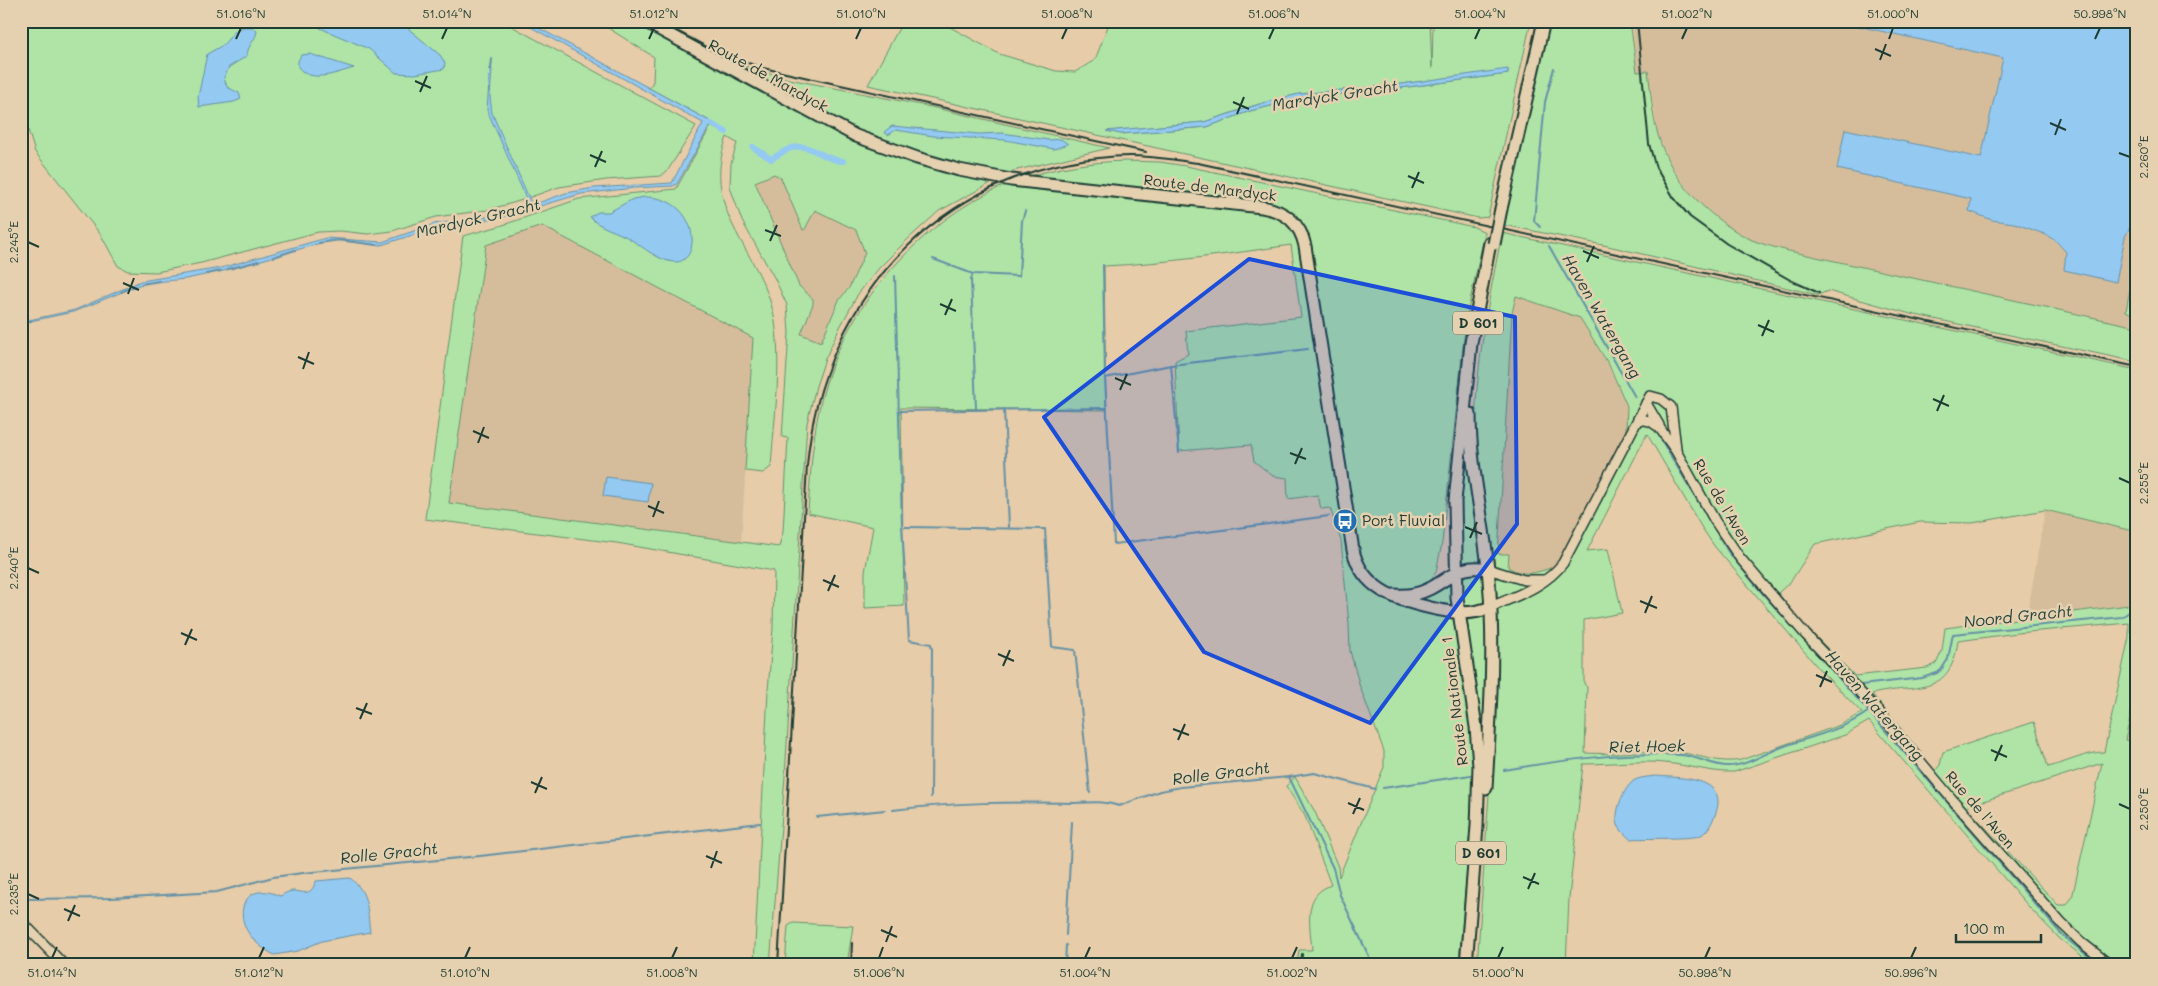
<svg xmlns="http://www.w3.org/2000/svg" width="2158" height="986" font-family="Mali,sans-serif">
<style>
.built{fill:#d5bd9b}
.green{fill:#afe4a6;stroke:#67906d;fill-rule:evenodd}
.water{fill:#94c9f2;stroke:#6591a6}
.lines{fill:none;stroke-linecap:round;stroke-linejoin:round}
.stream{stroke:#6591a6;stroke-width:2}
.canal{stroke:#94c9f2;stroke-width:6}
.minor-casing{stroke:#1f3d34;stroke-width:12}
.major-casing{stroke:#1f3d34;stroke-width:15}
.minor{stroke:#e5d1af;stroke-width:9}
.major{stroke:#e5d1af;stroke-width:11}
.rail{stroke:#1f3d34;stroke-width:2}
.major-bridge-casing{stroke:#1f3d34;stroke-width:15;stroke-linecap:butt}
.major-bridge{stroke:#e5d1af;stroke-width:11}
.marked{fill:#1d4ed8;fill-opacity:0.2;stroke:#1d4ed8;stroke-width:4;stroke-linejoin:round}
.ticks{fill:none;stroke:#1f3d34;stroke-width:2}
.labels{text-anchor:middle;stroke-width:5;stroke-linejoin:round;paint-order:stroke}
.shield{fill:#e5d1af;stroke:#5a6959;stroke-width:1}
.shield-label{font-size:14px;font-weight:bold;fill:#1f3d34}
.street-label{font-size:15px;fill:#1f3d34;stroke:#e5d1af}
.poi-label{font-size:15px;fill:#1f3d34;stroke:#e5d1af;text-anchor:start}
.water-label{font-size:16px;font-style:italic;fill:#25443e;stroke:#e5d1af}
.neatline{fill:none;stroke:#1f3d34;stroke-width:2}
.ticks-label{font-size:12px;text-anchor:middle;fill:#1f3d34}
</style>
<rect width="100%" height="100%" fill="#e6cca8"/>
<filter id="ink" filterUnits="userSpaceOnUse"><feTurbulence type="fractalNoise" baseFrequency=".02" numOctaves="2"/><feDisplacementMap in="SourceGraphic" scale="10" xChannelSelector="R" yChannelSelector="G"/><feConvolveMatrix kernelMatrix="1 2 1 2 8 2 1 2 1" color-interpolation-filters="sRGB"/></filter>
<g filter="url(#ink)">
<g class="built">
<path d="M1632 21H1835L2003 57 1981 158 1846 129 1837 168 1972 199 1970 211 1992 220 2014 223 2044 234 2058 244 2066 252 2125 236 2130 227 2137 195V327L1789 251 1753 241 1724 224 1695 199 1670 164 1658 135 1648 71 1637 73Z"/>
<path d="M774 174 781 178 803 229H805L815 210 856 230 866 253 849 288 839 300 821 343 801 334 813 304 807 293 799 286 755 182Z"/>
<path d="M543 226 754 338 741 542 448 503 486 245Z"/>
<path d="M1516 296 1580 318 1608 365 1627 406 1626 430 1558 565 1537 573 1522 574 1513 570 1508 567 1498 554 1512 313Z"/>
<path d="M2045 510 2137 532V576L2129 605 2027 617Z"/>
<path d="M2137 687V743L2125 741Z"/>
</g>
<g class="green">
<path d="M21 21H502L696 126 668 170 661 176 606 180 559 187 516 202 487 210 436 217 392 231 368 234 340 231 318 232 201 263 156 272 128 271 118 266 101 235 35 152 21 108Z"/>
<path d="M597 21H655L710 51 748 67 789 79 931 107 1109 148 1013 171 939 211 908 239 879 268 858 294 840 327 825 359 816 386 807 423 806 438 785 776 770 965H754L768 691 773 628 774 571 617 543 425 519 463 236 500 226 579 199 676 189 711 126 716 129 717 125 649 88 653 82 654 57ZM727 137 737 143 731 164 730 187 742 221 775 279 787 305 789 333 782 437 788 438 783 532 779 547 449 503 486 245 542 226 753 338 745 471 763 473 771 467C774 420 782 369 775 322 765 253 698 214 727 137ZM774 174 781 178 803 230 805 229 815 210 856 230 865 253 849 288 839 300 821 342 801 334 813 304V299L799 286 755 182Z"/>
<path d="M903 21H939L999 54 1056 71 1075 72 1095 60 1110 21H1430L1432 69 1433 21H1531L1488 217 1478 218 868 85ZM1508 70V74L1377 91 1308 97 1250 111 1207 127 1121 134 1108 131 1204 122 1256 105 1299 94 1387 86Z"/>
<path d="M1548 21H1630L1637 72 1648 71C1651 92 1652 115 1658 135 1671 181 1710 220 1752 240 1764 245 1777 248 1789 251L2137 327V362L1911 314 1828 291 1818 295 1608 246 1504 225 1517 155Z"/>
<path d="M1124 161 1160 162 1186 166 1474 227 1485 232 1466 319 1442 543 1436 572 1431 579 1450 581 1473 738 1474 781 1459 965H1297L1299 950H1312C1311 934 1305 907 1317 894 1320 890 1326 887 1331 885L1305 816 1286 786 1295 777 1315 812 1338 867 1339 877 1384 767V751L1360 687 1350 651 1349 624 1341 541 1330 508 1321 509 1318 495 1288 499 1287 478 1273 476 1254 461 1251 445 1179 451 1175 361 1188 354 1186 331 1301 317 1291 245C1229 254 1167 263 1104 266L1106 410 901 408 904 606 865 608V572L873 527 808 513C811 465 813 420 829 374 858 288 940 204 1027 177 1058 167 1091 162 1124 161Z"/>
<path d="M1502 233 2137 370V532L2045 510 1972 523 1920 522 1815 544 1791 581 1778 593 1803 624 1855 676 1927 668 1936 664 1942 651 1945 628 2129 605 2137 576V687L2125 740 2137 743V965H2094L2060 939 2029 907 1869 721 1845 735 1734 772C1711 773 1689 765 1665 763 1638 760 1610 764 1583 764L1569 898 1566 965H1477L1490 780 1497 596 1475 430C1476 363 1489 298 1502 233ZM1516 296 1580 318 1609 365 1627 406 1626 430 1558 565C1540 572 1525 578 1508 567L1509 554H1498L1512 313ZM1647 434 1702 528 1715 547 1820 670 1862 713 1840 725 1741 760C1718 765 1696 753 1673 752 1644 750 1614 755 1585 753L1587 687 1584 684V620L1622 613 1608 549 1587 551ZM2129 623V637L2104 752C2087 752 2066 763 2048 767L2034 722 1943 752 1940 765 1935 771 1872 694C1916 683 1950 699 1958 641L2017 633ZM2102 763 2072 898 2066 905H2058L1969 810 1968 806Z"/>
<path d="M2137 250V317L2126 311Z"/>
<path d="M1465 445H1467L1469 476 1481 543 1488 622 1485 720 1481 739 1465 622 1461 567 1458 492Z"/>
<path d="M793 923 853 926 847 965H785L788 926Z"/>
</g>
<g class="water">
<path d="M399 21 440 55 445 63 444 69 415 74 396 73 369 49 320 28 315 22Z"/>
<path d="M520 21H526L717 125 716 129 710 126 677 184 673 186 634 188 581 194 503 217 432 229 381 245 331 240 223 271 186 279 144 283 73 312 21 323 29 320 75 310 141 281 221 268 326 238 382 242 434 224 494 216 527 206 526 198 487 110 490 68 492 69 490 97 492 113 532 205 566 193 594 188 672 183 703 123Z"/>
<path d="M1835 21H2137V195L2130 227 2125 237 2116 282 2064 270 2066 252 2056 241 2044 234 2014 223 1992 220 1969 211 1971 199 1837 169 1845 129 1981 158 2003 58Z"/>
<path d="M244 27H252L257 31C256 40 247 46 247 56L229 67 224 78 227 87 239 93 241 99 234 102 199 107 198 97 207 54 223 45 236 30Z"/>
<path d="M310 54 354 68C336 73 311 84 298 67V61L301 55Z"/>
<path d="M1508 69V74L1377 91 1308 97 1250 111 1207 127 1121 134 1106 131 1204 122 1269 101 1299 94 1387 86Z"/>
<path d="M892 126 979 134 1002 133 1049 140 1061 139 1068 144 1054 149 1005 140 933 136 896 130 888 135 884 132Z"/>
<path d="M645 197C700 197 703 264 674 262 659 261 643 247 630 239 618 231 599 228 590 217L598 212H609L633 199Z"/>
<path d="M606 477 651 483 648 502 603 496Z"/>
<path d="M1655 776C1679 778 1731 776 1715 815 1712 823 1707 833 1699 836 1691 839 1642 838 1630 839 1626 835 1621 831 1619 827 1612 815 1624 786 1635 780 1641 777 1649 777 1655 776Z"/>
<path d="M350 878C369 893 367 909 370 932L322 941 298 951 274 955C268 951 260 947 255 941 230 916 244 879 280 896 283 895 288 891 292 891 304 891 310 898 316 881Z"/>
</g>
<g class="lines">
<g class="stream">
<path d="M491 69 492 59"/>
<path d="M1540 227 1534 221 1545 102 1554 68"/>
<path d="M319 243 340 240 376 245"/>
<path d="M1549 246 1635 397"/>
<path d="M274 257 295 250"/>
<path d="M933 259 973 274 1019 276 1022 221 1025 211"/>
<path d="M1103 265 1105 378 1114 544 1329 516"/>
<path d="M228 269 259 261"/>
<path d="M206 274 221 271"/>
<path d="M973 274 971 279 976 409"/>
<path d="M895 276 902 526 909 640 931 644 932 649 931 797"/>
<path d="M142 284 159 281"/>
<path d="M121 292 135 286"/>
<path d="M21 324 31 321"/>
<path d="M1171 365 1179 453"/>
<path d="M1105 378 1171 365 1308 349"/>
<path d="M1004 409 1009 527"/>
<path d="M900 411 1107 408"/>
<path d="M1660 438 1729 553 1764 595 1864 706 2062 935 2099 965"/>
<path d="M905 527 1045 529 1052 647 1075 650 1090 793"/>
<path d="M1861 685 1922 678 1937 673 1941 670 1948 659 1953 634 2122 617 2132 610 2137 600"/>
<path d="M1504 770C1562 760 1621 752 1681 755 1697 756 1712 766 1728 766 1747 766 1765 753 1782 747 1812 736 1842 731 1869 711"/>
<path d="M1289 777 1314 773 1375 789"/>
<path d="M1383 788 1471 775"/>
<path d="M893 810C953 802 1014 802 1074 803 1091 803 1102 800 1119 806L1160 791 1181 787 1289 777 1333 868 1340 895 1373 965"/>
<path d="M817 817 885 810"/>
<path d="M21 899 111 898 217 892 273 877 303 873 480 856 760 823"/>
<path d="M1066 935 1072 822"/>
<path d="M1065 965 1066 945"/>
</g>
<g class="canal">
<path d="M710 123 726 132"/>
<path d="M753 147 771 159C779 155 788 147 797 147 813 145 826 161 843 161"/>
</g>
<defs>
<g id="minor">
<path d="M1646 403 1659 425"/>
<path d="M1638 419 1650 421 1659 427 1676 451 1715 521 1740 558 1806 635 1880 713 1951 798 2061 923 2081 942 2110 965"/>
<path d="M1488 569 1524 580H1544"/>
<path d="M1491 607C1516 596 1546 586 1563 563L1650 396 1661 399 1671 407 1676 448"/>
<path d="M21 921 64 965"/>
</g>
<g id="major">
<path d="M644 21 856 136 917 158 959 170 1011 180 1262 207C1286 211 1300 223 1305 246L1353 550C1362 589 1396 600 1431 608 1453 613 1470 616 1491 607"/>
<path d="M1501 209 1544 21"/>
<path d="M1470 414C1470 470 1485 524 1489 580 1495 649 1490 719 1486 788"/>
<path d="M1394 595C1405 596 1419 594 1429 589 1451 578 1460 563 1488 569"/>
<path d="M1466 965 1477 826 1479 766 1476 727 1457 598 1455 501 1471 343 1490 243"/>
</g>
</defs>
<use href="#minor" class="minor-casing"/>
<use href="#major" class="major-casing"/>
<use href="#minor" class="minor"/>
<use href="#major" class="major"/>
<g class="rail">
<path d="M658 21 716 52 763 68 1146 152"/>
<path d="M1637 21 1649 144 1656 168 1674 198 1690 217 1727 244 1792 281 1819 293"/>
<path d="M778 965 807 466C821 292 952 159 1130 156 1153 156 1175 160 1198 163L2137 367"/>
<path d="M851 965 852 943"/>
<path d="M1301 965 1302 954"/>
</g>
<defs>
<path id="major-bridge" d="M1494 244 1501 209"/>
</defs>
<use href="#major-bridge" class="major-bridge-casing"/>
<use href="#major-bridge" class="major-bridge"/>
</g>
</g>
<path class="marked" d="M1249 259 1515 317 1517 524 1370 723 1204 652 1044 417Z"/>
<path class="ticks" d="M236 39 241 28M442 39 447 28M649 39 654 28M856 39 861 28M1062 39 1067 28M1269 39 1274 28M1475 39 1480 28M1682 39 1687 28M1889 39 1893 28M2095 39 2100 28M1875 49 1891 56M1880 60 1886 44M415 81 431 88M420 92 427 76M1233 102 1249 109M1237 114 1244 97M2050 123 2066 130M2055 135 2061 119M2119 153 2130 157M590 155 606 162M595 167 602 151M1408 176 1424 183M1412 188 1419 172M765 230 781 236M770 241 777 225M28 242 39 247M1583 251 1599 258M1587 262 1594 246M123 283 139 290M128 294 134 278M940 304 956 311M945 315 952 299M1758 325 1774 332M1762 336 1769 320M298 357 314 364M303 369 309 352M1115 378 1131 385M1120 390 1127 374M1933 399 1949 406M1937 411 1944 395M473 431 489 438M478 443 484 427M1290 453 1306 459M1295 464 1302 448M2119 478 2130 483M648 506 664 513M653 517 659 501M1465 527 1482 534M1470 538 1477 522M28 568 39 573M823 580 839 587M828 591 835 575M1640 601 1657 608M1645 613 1652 596M181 633 197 640M185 645 192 629M998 654 1014 661M1003 666 1010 650M1816 675 1832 682M1820 687 1827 671M356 708 372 714M360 719 367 703M1173 729 1189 735M1178 740 1185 724M1991 750 2007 757M1995 761 2002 745M531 782 547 789M535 793 542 777M1348 803 1364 810M2119 804 2130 809M1353 814 1360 798M706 856 722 863M711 868 717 851M1523 877 1539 884M1528 889 1535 873M28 894 39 899M64 909 80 916M68 921 75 905M881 930 897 937M886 942 892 926M52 958 57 947M259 958 264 947M465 958 470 947M672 958 677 947M879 958 883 947M1085 958 1090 947M1292 958 1297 947M1498 958 1503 947M1705 958 1710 947M1911 958 1916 947"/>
<defs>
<symbol id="bus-disc" viewBox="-11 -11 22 22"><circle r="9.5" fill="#1f6fb2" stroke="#e5d1af"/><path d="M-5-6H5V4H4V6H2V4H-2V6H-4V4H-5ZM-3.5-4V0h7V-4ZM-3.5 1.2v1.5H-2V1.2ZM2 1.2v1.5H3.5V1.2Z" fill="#fff"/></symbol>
</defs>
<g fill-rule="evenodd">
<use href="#bus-disc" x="1331" y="507" width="28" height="28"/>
</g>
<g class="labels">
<g class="shield">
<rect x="1453" y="311.5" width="50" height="23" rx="4"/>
<rect x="1456" y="841.5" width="50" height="23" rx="4"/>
</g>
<g class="shield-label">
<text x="1478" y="328">D 601</text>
<text x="1481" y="858">D 601</text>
</g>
<g class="street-label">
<text transform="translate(768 76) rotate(29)" y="5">Route de Mardyck</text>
<text transform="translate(1210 188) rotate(7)" y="5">Route de Mardyck</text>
<text transform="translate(1722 502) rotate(59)" y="5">Rue de l'Aven</text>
<text transform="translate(1455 701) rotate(-97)" y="5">Route Nationale 1</text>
<text transform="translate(1980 810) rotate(49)" y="5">Rue de l'Aven</text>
</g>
<g class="poi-label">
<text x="1362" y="526">Port Fluvial</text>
</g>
<g class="water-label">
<text transform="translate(1335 95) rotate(-9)" y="6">Mardyck Gracht</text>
<text transform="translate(478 218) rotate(-13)" y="6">Mardyck Gracht</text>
<text transform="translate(1602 316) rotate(60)" y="6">Haven Watergang</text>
<text transform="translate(2018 616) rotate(-6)" y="6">Noord Gracht</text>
<text transform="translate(1875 705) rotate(49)" y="6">Haven Watergang</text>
<text transform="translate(1647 746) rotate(-1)" y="6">Riet Hoek</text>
<text transform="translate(1221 773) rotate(-7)" y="6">Rolle Gracht</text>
<text transform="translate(389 853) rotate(-6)" y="6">Rolle Gracht</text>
</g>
</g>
<rect width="2158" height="986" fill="none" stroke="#e5d1af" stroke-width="55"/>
<path d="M1956 934v8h85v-8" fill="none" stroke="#1f3d34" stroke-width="2.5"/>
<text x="1963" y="934" font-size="15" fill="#1f3d34" stroke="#e5d1af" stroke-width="4" paint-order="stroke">100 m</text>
<rect x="28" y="28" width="2102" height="930" class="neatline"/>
<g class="ticks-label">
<text x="241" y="18">51.016°N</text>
<text x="447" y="18">51.014°N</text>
<text x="654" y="18">51.012°N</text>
<text x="861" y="18">51.010°N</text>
<text x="1067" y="18">51.008°N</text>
<text x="1274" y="18">51.006°N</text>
<text x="1480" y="18">51.004°N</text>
<text x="1687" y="18">51.002°N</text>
<text x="1893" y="18">51.000°N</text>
<text x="2100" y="18">50.998°N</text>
<text transform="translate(2144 157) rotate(-90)" y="4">2.260°E</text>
<text transform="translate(14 242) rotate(-90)" y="4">2.245°E</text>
<text transform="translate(2144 483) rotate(-90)" y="4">2.255°E</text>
<text transform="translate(14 568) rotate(-90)" y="4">2.240°E</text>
<text transform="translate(2144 809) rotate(-90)" y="4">2.250°E</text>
<text transform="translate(14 894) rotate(-90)" y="4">2.235°E</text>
<text x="52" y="977">51.014°N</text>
<text x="259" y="977">51.012°N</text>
<text x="465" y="977">51.010°N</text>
<text x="672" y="977">51.008°N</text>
<text x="879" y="977">51.006°N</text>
<text x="1085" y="977">51.004°N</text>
<text x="1292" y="977">51.002°N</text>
<text x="1498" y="977">51.000°N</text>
<text x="1705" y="977">50.998°N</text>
<text x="1911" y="977">50.996°N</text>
</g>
</svg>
